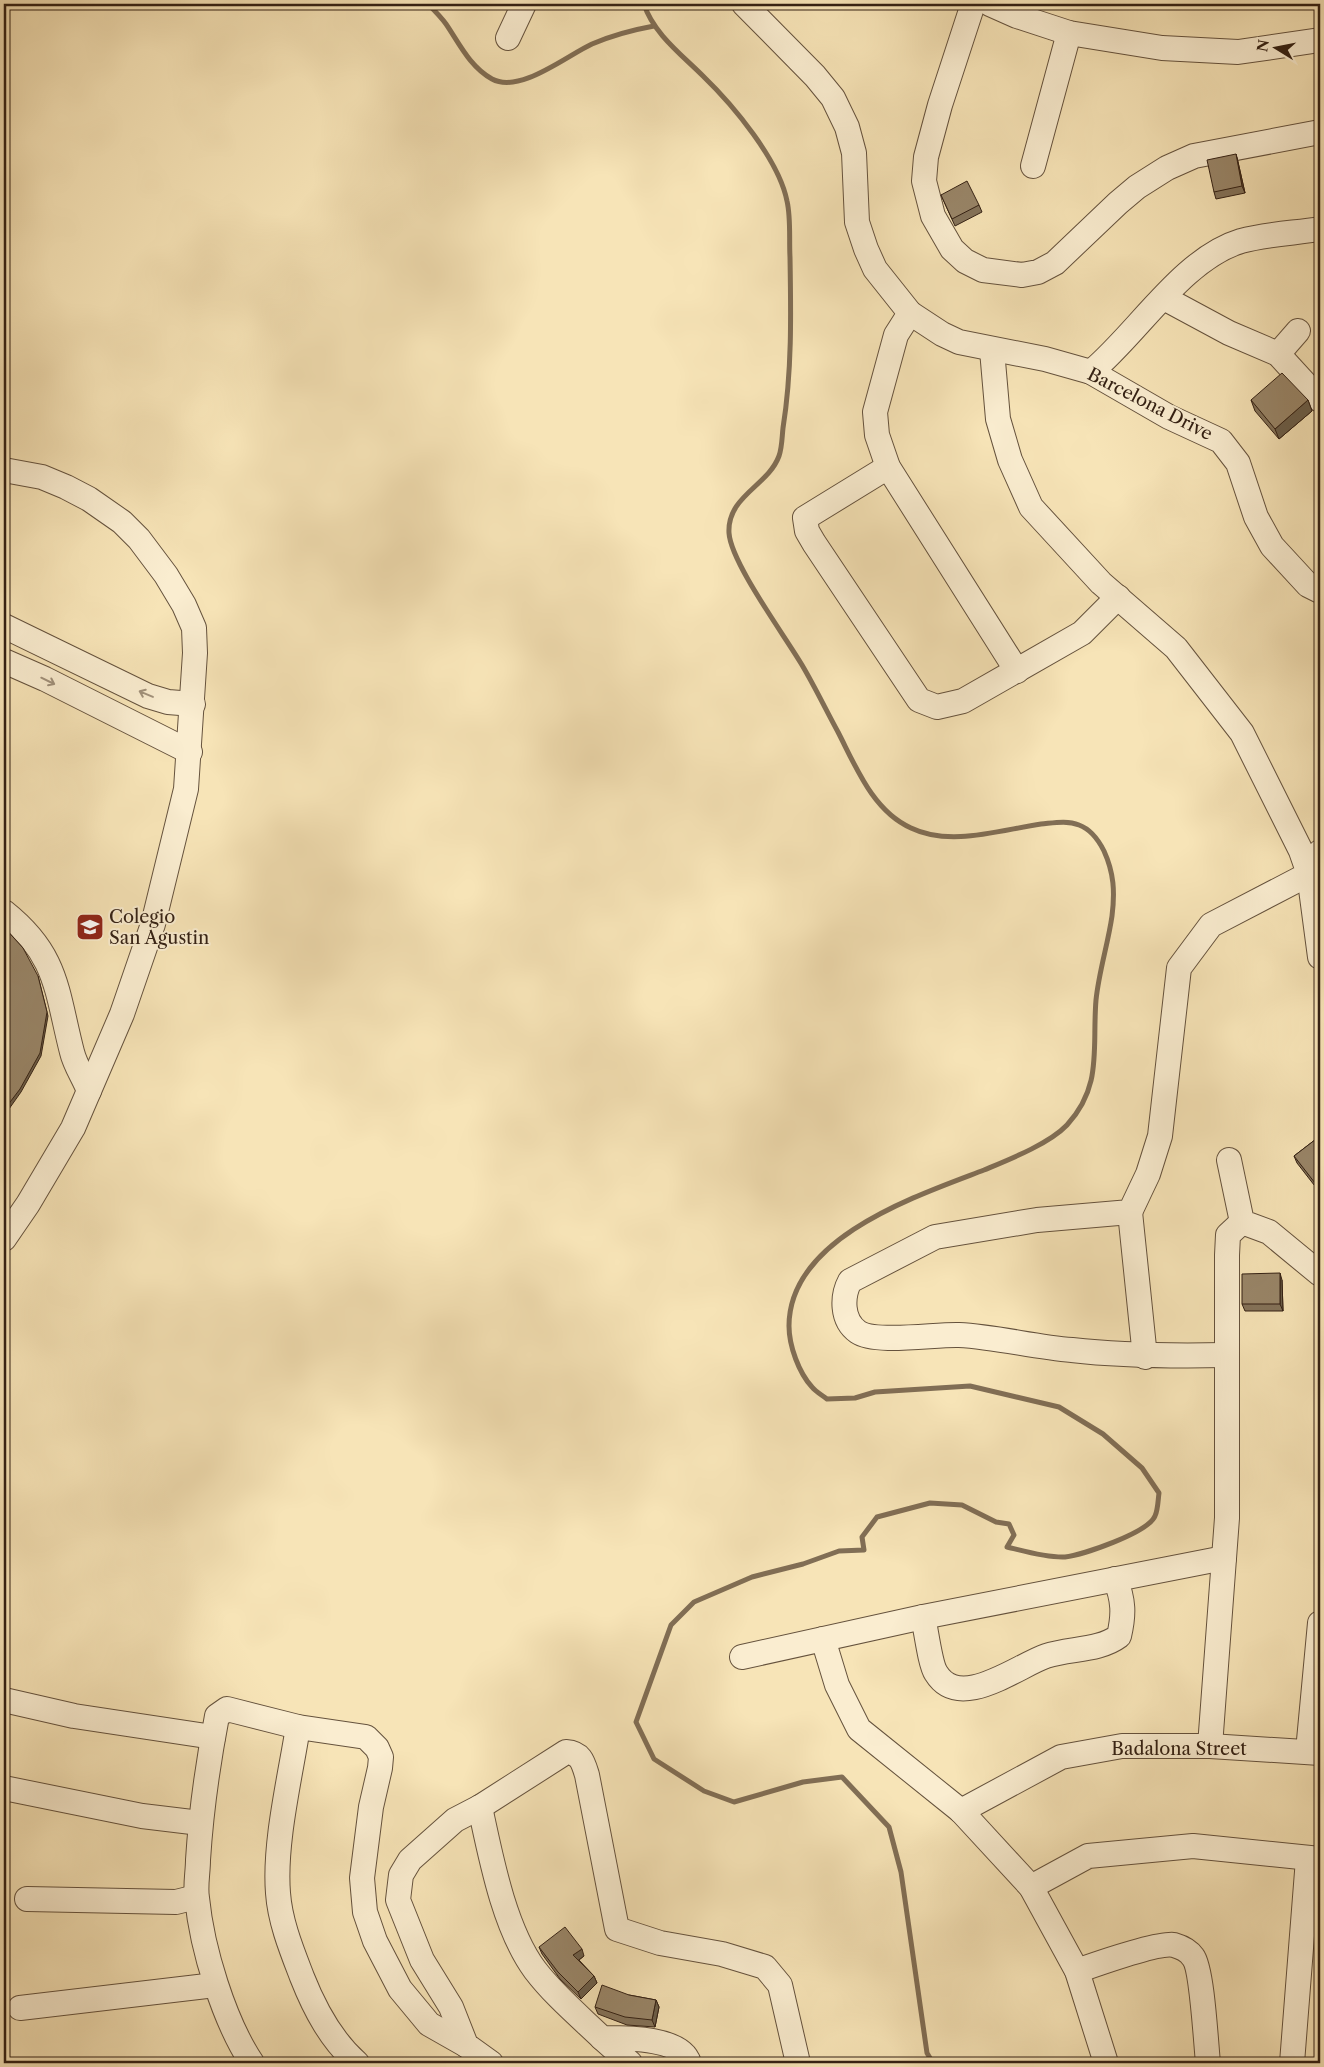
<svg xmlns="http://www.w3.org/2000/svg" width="1324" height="2067" font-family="'Libre Caslon Text',serif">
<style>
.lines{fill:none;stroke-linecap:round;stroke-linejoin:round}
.stream{stroke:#816e55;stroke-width:5}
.minor-casing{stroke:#65523d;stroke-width:26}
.minor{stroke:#faedd0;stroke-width:24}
.wall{fill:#84735a;stroke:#342114}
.shaded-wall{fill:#6b5e4a;stroke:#342114}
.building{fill:#998669;stroke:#342114}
.oneway{stroke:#a1917b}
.labels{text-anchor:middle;stroke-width:4;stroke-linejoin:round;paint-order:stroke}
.street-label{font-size:18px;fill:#342114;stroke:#faedd0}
.poi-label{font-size:18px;fill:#342114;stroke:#faedd0;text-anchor:start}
</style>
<rect width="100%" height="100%" fill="#f7e4b7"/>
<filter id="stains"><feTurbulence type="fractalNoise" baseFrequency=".004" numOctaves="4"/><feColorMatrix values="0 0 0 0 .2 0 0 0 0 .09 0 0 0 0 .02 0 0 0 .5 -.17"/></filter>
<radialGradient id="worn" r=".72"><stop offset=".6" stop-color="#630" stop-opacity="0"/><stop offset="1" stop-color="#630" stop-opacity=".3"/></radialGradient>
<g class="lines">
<g class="stream">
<path d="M428 4C434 10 441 17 446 24 459 43 470 67 492 79 520 94 566 56 592 44 613 35 632 30 654 26"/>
<path d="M644 4C653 33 682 55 703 76 733 105 779 160 787 201 791 218 789 239 790 257 791 314 792 372 783 428 782 437 782 448 779 456 768 486 727 496 729 533 731 563 785 636 802 665 815 687 826 710 838 732 856 767 873 811 911 828 950 847 1000 830 1041 824 1053 823 1067 820 1079 825 1090 829 1099 841 1104 851 1114 873 1115 892 1112 916 1108 944 1099 971 1096 1000 1092 1048 1103 1086 1067 1125 1049 1144 1008 1160 984 1170 916 1196 789 1238 789 1326 789 1346 799 1373 812 1387 816 1392 822 1395 827 1399L855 1398 875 1392 970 1386 1059 1407 1103 1434 1142 1468 1159 1493C1158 1500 1158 1510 1155 1516 1148 1533 1082 1555 1065 1557 1047 1558 1024 1551 1007 1547L1014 1535 1009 1524 996 1522 962 1505 930 1503 877 1517 862 1537 864 1550 839 1551 803 1564 752 1577 694 1602 671 1625 636 1722 654 1759 704 1791 734 1802 803 1782 842 1777 889 1827 901 1872 927 2053 933 2063"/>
</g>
<defs>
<g id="minor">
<path d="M744 4 815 76 833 98 847 127 854 153 857 222 866 249 875 269 910 313 942 334 959 342 1045 359 1091 372 1169 417 1221 441 1238 463 1256 517 1272 546 1308 585 1320 591"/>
<path d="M973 4 940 105 926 157 924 181 933 216 952 249 965 261 983 270 1022 275 1038 272 1055 263 1118 203 1137 187 1167 168 1194 156 1320 132"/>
<path d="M990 4 1017 16 1069 33 1162 48 1238 52 1320 40"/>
<path d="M508 38 524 4"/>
<path d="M1033 166 1069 33"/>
<path d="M1164 298 1229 333 1278 354 1320 400"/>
<path d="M910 313 896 335 875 412 877 435 888 467 1017 671"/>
<path d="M992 350 998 419 1010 460 1031 507 1101 583 1176 648 1242 733 1301 851 1309 874 1211 925 1179 968 1160 1136 1148 1174 1130 1212 1037 1220 935 1237 850 1281C842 1296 841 1320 858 1332 875 1344 936 1334 959 1335 997 1337 1034 1347 1072 1350 1124 1356 1174 1356 1226 1355"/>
<path d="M1278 354 1298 331"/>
<path d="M1091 372C1138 333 1182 259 1241 241 1266 234 1295 233 1320 229"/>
<path d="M888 467 805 518 807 531 814 543 919 700 937 707 963 701 1082 633 1118 597"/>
<path d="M4 470 42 477 66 487 89 499 122 522 139 539 166 575 184 605 194 628 195 653 186 789 153 924 122 1014 73 1128 28 1204 4 1239"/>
<path d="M4 626 148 696 168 702 193 704"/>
<path d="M4 661 45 679 190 752"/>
<path d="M1320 852 1309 874 1320 957"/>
<path d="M4 912C58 955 56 990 72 1052 75 1065 84 1078 89 1091"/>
<path d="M1229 1160 1242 1222 1269 1232 1320 1274"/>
<path d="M1130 1212 1145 1357"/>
<path d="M923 1617C926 1629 930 1664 936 1673 960 1712 1017 1666 1046 1656 1070 1648 1099 1651 1119 1636 1124 1615 1124 1600 1115 1579"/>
<path d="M823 1639 837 1685 859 1729 961 1811 1031 1887 1077 1971 1106 2063"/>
<path d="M742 1657 923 1617 1224 1558"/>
<path d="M4 1700 74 1716 213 1737"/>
<path d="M298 1727C290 1778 274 1843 278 1893 280 1922 292 1951 302 1977 315 2010 331 2040 357 2063"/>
<path d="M1210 1746 1227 1518V1255L1228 1235 1242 1222"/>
<path d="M1308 1751 1320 1623"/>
<path d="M4 1788 142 1816 200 1823"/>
<path d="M480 1807C491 1858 504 1928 535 1970 554 1995 579 2016 602 2038 625 2038 681 2037 689 2063"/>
<path d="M961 1811 1061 1757 1122 1746H1210L1320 1753"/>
<path d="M1031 1887 1088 1856 1193 1846 1320 1859"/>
<path d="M27 1899 176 1902 196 1897"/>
<path d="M1077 1971C1094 1965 1159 1942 1174 1945 1181 1947 1189 1951 1193 1957 1202 1968 1206 2044 1208 2063"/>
<path d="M20 2008 215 1985"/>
<path d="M602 2038 630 2063"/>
<path d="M252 2063C224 2021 202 1949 197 1898 195 1886 198 1872 198 1860 201 1812 208 1763 217 1716L227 1709 298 1727 366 1737 377 1748 381 1757 380 1768 371 1807 362 1878 365 1912 375 1941 400 1989 429 2024 466 2045"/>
<path d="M491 2063 466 2045 451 2007 422 1960 398 1900 401 1875 410 1860 455 1820 480 1807 566 1752C581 1753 583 1762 587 1775L617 1929 660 1943 722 1954 765 1967 780 1985 798 2063"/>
<path d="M1292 2063 1308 1859"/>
</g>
</defs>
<use href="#minor" class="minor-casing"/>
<use href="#minor" class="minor"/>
</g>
<g class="wall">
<path d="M1236 154 1238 162 1245 193 1216 199 1214 192Z"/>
<path d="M941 195 979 205 982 212 955 226Z"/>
<path d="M1251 400H1308L1312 411 1279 439 1255 411Z"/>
<path d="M1320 1136V1188L1318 1190 1297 1163 1294 1156Z"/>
<path d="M1282 1280 1283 1311H1245L1242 1304Z"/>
<path d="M539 1947 584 1956 579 1960 594 1976 597 1983 581 1999 560 1979 542 1954Z"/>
<path d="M629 1995 656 2000 659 2007 655 2027 627 2025 598 2014 595 2007Z"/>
</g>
<g class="shaded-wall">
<path d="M1236 154 1238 162 1245 193 1242 186Z"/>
<path d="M1308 400 1312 411 1279 439 1275 429Z"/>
<path d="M38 976 48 1016 41 1056 21 1092 4 1116V1110Z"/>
<path d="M1320 1179V1188L1318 1190 1315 1183Z"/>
<path d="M1280 1273 1282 1280 1283 1311 1280 1304Z"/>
<path d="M582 1949 584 1956 576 1962 573 1955Z"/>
<path d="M594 1976 597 1983 581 1999 578 1992Z"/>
<path d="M656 2000 659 2007 655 2027 652 2020Z"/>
</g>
<g class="building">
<path d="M1236 154 1242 186 1214 192 1207 160Z"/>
<path d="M967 181 979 205 952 219 941 195Z"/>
<path d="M1282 373 1308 400 1275 429 1251 400Z"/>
<path d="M4 927 23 948 38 976 47 1012 40 1053 20 1089 4 1110Z"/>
<path d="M1320 1136V1179L1315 1183 1294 1156Z"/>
<path d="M1280 1273V1304H1242V1274Z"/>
<path d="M565 1927 582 1949 573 1955 594 1976 578 1992 558 1972 539 1947Z"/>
<path d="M602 1985 629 1995 656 2000 652 2020 625 2017 595 2007Z"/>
</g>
<defs><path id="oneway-shaft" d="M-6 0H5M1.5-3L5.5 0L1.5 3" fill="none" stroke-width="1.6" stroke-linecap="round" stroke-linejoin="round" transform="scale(1.25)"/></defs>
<g class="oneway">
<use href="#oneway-shaft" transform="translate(48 681) rotate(26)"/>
<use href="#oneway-shaft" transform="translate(146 694) rotate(-157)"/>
</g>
<defs>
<symbol id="university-square" viewBox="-11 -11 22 22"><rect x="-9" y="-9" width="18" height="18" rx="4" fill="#8f2418" stroke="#faedd0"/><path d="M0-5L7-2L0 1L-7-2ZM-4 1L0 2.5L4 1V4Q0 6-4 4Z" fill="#fff"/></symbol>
</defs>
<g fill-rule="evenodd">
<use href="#university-square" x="74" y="911" width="32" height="32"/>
</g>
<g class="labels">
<g class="street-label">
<text transform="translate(1150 404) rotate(27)" y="6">Barcelona Drive</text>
<text x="1179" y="1755">Badalona Street</text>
</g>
<g class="poi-label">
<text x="109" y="923">Colegio<tspan x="109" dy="21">San Agustin</tspan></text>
</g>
</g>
<rect width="1324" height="2067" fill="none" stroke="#f7e4b7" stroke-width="20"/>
<rect x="5" y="5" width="1314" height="2057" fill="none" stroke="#342114" stroke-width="2.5"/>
<rect x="10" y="10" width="1304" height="2047" fill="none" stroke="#342114"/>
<g transform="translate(1276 48) rotate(280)" stroke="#faedd0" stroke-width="4" paint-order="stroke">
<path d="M0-4L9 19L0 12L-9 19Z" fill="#342114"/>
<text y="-8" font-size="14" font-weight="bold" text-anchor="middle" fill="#342114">N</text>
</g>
<rect width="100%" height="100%" filter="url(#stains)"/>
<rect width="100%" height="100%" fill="url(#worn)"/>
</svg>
